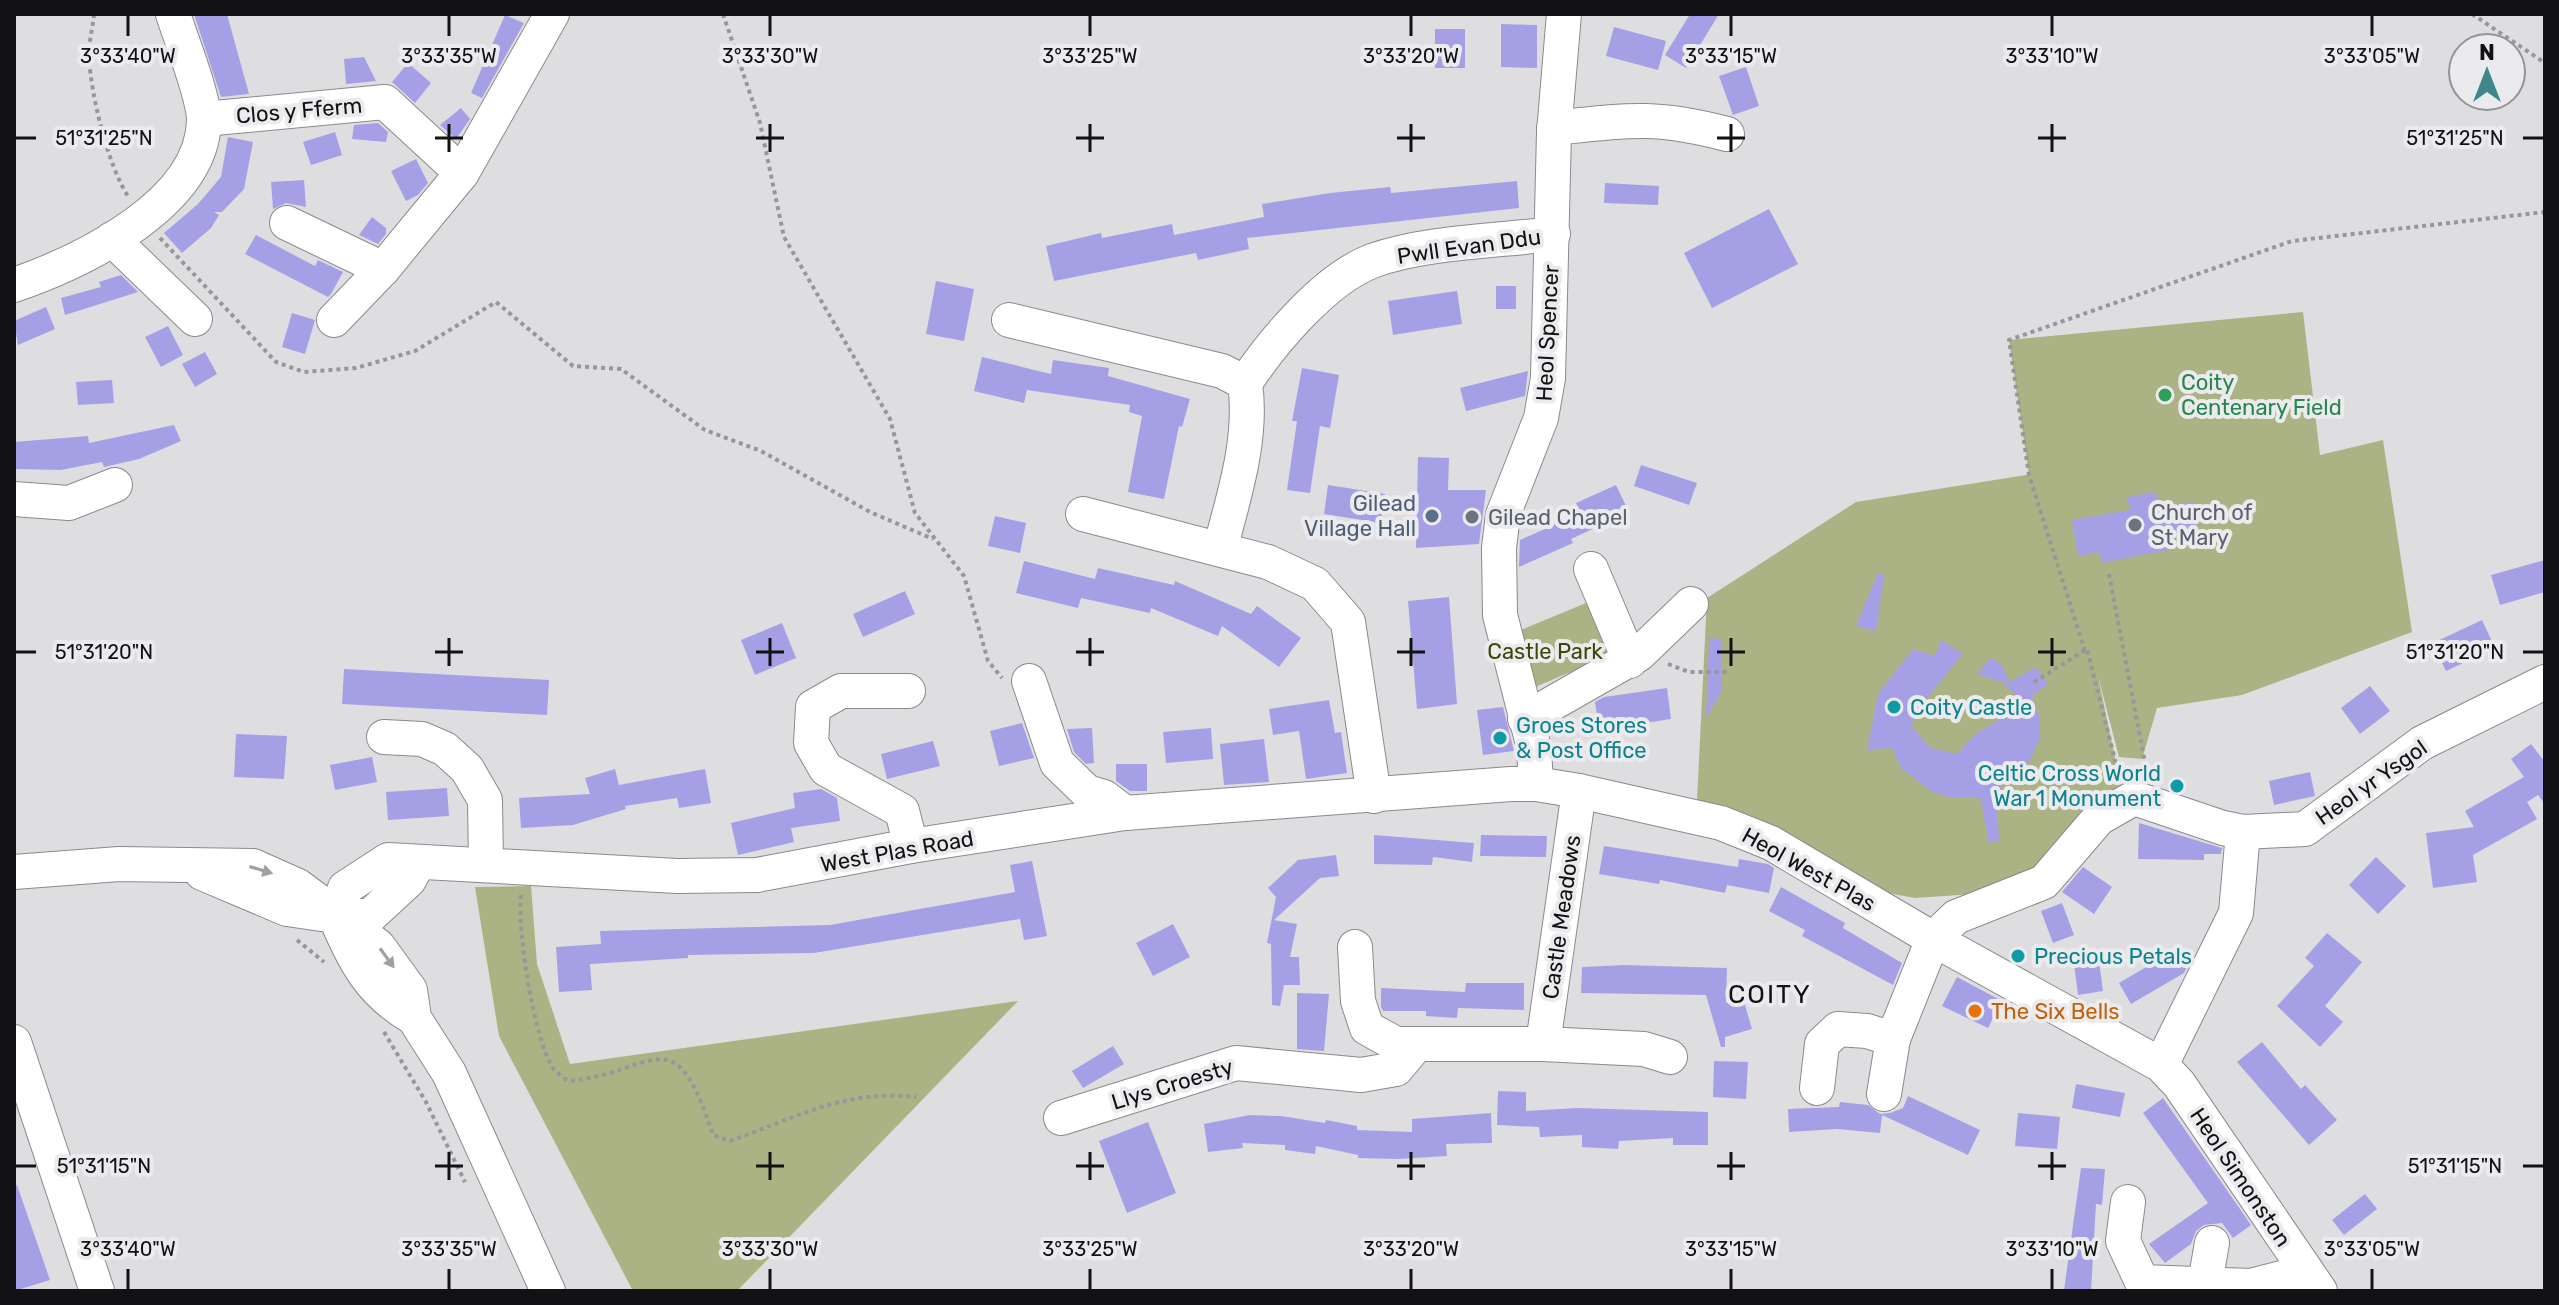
<svg xmlns="http://www.w3.org/2000/svg" width="2559" height="1305" font-family="Rubik,sans-serif">
<style>
.green{fill:#abb384}
.building{fill:#a5a0e6}
.lines{fill:none;stroke-linecap:round;stroke-linejoin:round}
.minor-casing{stroke:#8a8a8e;stroke-width:36}
.path{stroke:#979799;stroke-width:4;stroke-dasharray:4 4;stroke-linecap:butt}
.minor{stroke:#fff;stroke-width:34}
.oneway{fill:#a0a0a1}
.ticks{fill:none;stroke:#121214;stroke-width:3}
.leisure-dot{fill:#2e9e5b;stroke:#ebebee;stroke-width:3}
.service-dot{fill:#5c6f8a;stroke:#ebebee;stroke-width:3}
.worship-dot{fill:#6b7280;stroke:#ebebee;stroke-width:3}
.culture-dot{fill:#0f9aa8;stroke:#ebebee;stroke-width:3}
.food-dot{fill:#e8710a;stroke:#ebebee;stroke-width:3}
.labels{text-anchor:middle;stroke-width:8;stroke-linejoin:round;paint-order:stroke}
.street-label{font-size:22px;fill:#121214;stroke:#ebebee}
.leisure-label{font-size:22px;fill:#27864d;stroke:#ebebee;text-anchor:start}
.service-label{font-size:22px;fill:#4e5e75;stroke:#ebebee;text-anchor:end}
.worship-label{font-size:22px;fill:#5b616d;stroke:#ebebee;text-anchor:start}
.park-label{font-size:22px;fill:#3f460a;stroke:#ebebee}
.culture-label{font-size:22px;fill:#0d838f;stroke:#ebebee;text-anchor:start}
.food-label{font-size:22px;fill:#c56008;stroke:#ebebee;text-anchor:start}
.quarter-label{font-size:26px;letter-spacing:2px;fill:#121214;stroke:#ebebee}
.ticks-label{font-size:20px;text-anchor:middle;fill:#121214;stroke:#ebebee;stroke-width:8;stroke-linejoin:round;paint-order:stroke}
</style>
<rect width="100%" height="100%" fill="#dedee1"/>
<g class="green">
<path d="M2303 312 2320 455 2383 440 2412 632 2242 695 2157 708 2142 759 2119 757 2098 676 2121 787 2036 868 1974 894 1915 898 1877 891 1752 816 1697 800 1707 598 1856 502 2159 454 2029 475 2009 340Z"/>
<path d="M1586 603 1608 650 1599 660 1528 690 1504 637Z"/>
<path d="M531 886 537 964 570 1064 1018 1001 737 1291H633L499 1036 475 887Z"/>
</g>
<g class="building">
<path d="M194 14H227L249 94 221 97Z"/>
<path d="M1690 14H1719L1686 68 1665 55Z"/>
<path d="M505 15 524 23 482 98 471 93Z"/>
<path d="M1501 24 1537 25V68L1501 67Z"/>
<path d="M1614 27 1666 41 1658 70 1606 56Z"/>
<rect x="1435" y="29" width="30" height="39"/>
<path d="M364 57 376 81 346 84 344 59Z"/>
<path d="M408 63 431 83 415 103 392 82Z"/>
<path d="M1746 67 1759 106 1733 115 1719 76Z"/>
<path d="M461 108 470 119 456 139 440 125Z"/>
<path d="M378 123 388 132 386 142 352 139 354 125Z"/>
<path d="M335 132 342 155 311 165 303 142Z"/>
<path d="M228 137 253 142 244 189 222 212H214L219 215 211 228 182 253 164 233 198 204 221 177Z"/>
<path d="M416 159 428 183 418 195 406 201 391 171Z"/>
<path d="M304 180 306 207 286 203 273 209 271 182Z"/>
<path d="M1517 181 1519 208 1247 238 1249 249 1198 260 1196 253 1054 281 1046 246 1101 233 1102 238 1172 224 1174 235 1264 217 1262 204 1330 193 1390 187 1391 193Z"/>
<path d="M1605 183 1659 186 1658 205 1604 203Z"/>
<path d="M1769 209 1798 264 1712 308 1684 253Z"/>
<path d="M372 217 386 228V234L378 244 359 235Z"/>
<path d="M256 235 315 266 318 260 343 272 331 294 328 297 245 254Z"/>
<path d="M121 275 138 292 65 315 61 298 101 287 99 282Z"/>
<path d="M936 281 974 289 964 341 926 334Z"/>
<rect x="1496" y="286" width="20" height="23"/>
<path d="M1457 291 1462 324 1393 335 1388 301Z"/>
<path d="M46 307 55 329 18 345 14 321Z"/>
<path d="M292 313 315 320 305 354 282 347Z"/>
<path d="M168 326 183 355 161 367 145 337Z"/>
<path d="M205 352 217 374 195 387 182 364Z"/>
<path d="M982 357 1051 374 1053 360 1109 368 1108 376 1190 399 1182 427 1179 426 1164 499 1128 492 1142 416 1129 412 1130 405 1027 390 1024 403 974 391Z"/>
<path d="M1302 368 1339 375 1330 428 1320 426 1310 493 1287 490 1297 421H1292Z"/>
<path d="M1528 371 1525 396 1466 411 1460 388Z"/>
<path d="M112 380 114 403 78 405 76 382Z"/>
<path d="M174 425 181 441 139 459 104 467 102 462 61 470 14 469V442L88 436 89 443Z"/>
<path d="M1418 457 1449 458 1448 490H1486L1479 544 1416 548Z"/>
<path d="M1641 465 1697 483 1689 505 1634 486Z"/>
<path d="M1328 485 1385 494 1381 523 1324 514Z"/>
<path d="M1616 485 1629 512 1571 539 1573 543 1519 567 1520 540 1581 513 1576 503Z"/>
<path d="M2156 492 2159 507 2193 502 2198 530 2166 536 2169 550 2101 563 2100 552 2078 556 2072 520 2130 510 2127 497Z"/>
<path d="M995 516 1026 523 1020 553 988 546Z"/>
<path d="M2545 560V592L2500 605 2491 575Z"/>
<path d="M1024 561 1095 579 1098 568 1174 585 1175 581 1251 614 1257 606 1301 638 1279 667 1222 626 1218 636 1151 608 1150 613 1081 598 1078 608 1016 593Z"/>
<path d="M1878 573 1884 575 1876 631 1856 626Z"/>
<path d="M905 591 915 614 863 637 853 614Z"/>
<path d="M1449 597 1457 704 1417 709 1408 601Z"/>
<path d="M2482 620 2495 648 2446 671 2433 643Z"/>
<path d="M782 623 796 658 755 675 741 640Z"/>
<path d="M1709 638 1721 639 1722 691 1706 718Z"/>
<path d="M1941 640 1963 654 1921 705 1911 726 1931 748 1957 754 1977 733 1996 722 2019 697 2005 686 2008 684 1977 674 1990 658 2001 664 2010 682 2036 667 2048 684 2032 696 2040 719V737L2030 760 2003 784 1997 795 1999 841 1989 843 1980 797 1952 798 1931 791 1901 768 1892 747 1867 751 1878 694 1913 649 1935 656Z"/>
<path d="M344 669 549 680 547 715 342 704Z"/>
<path d="M2370 686 2390 711 2360 734 2341 708Z"/>
<path d="M1667 688 1671 719 1599 730 1595 702 1604 697Z"/>
<path d="M1329 700 1335 733 1341 732 1347 773 1306 779 1299 731 1273 735 1269 709Z"/>
<path d="M1503 707 1514 751 1483 755 1477 710Z"/>
<path d="M1022 723 1034 758 999 766 990 731Z"/>
<path d="M1092 728 1094 763 1086 764 1074 752 1067 729Z"/>
<path d="M1211 728 1213 759 1166 763 1163 732Z"/>
<path d="M236 734 287 736 284 779 234 777Z"/>
<path d="M1264 739 1269 782 1224 785 1220 744Z"/>
<path d="M933 741 940 766 887 779 881 754Z"/>
<path d="M2531 744 2545 762V804L2538 795 2527 802 2537 819 2473 855 2477 882 2433 888 2426 833 2474 827 2465 811 2524 777 2511 759Z"/>
<path d="M372 757 377 782 335 790 330 765Z"/>
<path d="M1116 764H1147V791H1130L1116 781Z"/>
<path d="M615 769 619 785 705 769 711 803 679 808 677 798 625 806 626 809 573 825 521 828 519 798 590 794 585 778Z"/>
<path d="M2310 772 2315 796 2274 805 2269 781Z"/>
<path d="M447 788 449 816 388 820 386 792Z"/>
<path d="M821 789 837 798 840 821 791 828 794 842 738 855 731 823 795 808 793 793Z"/>
<path d="M2139 823 2222 848 2221 854H2204V860L2138 859Z"/>
<path d="M1374 835 1474 843 1472 862 1433 857 1432 865 1374 864Z"/>
<path d="M1481 835 1547 836 1546 857 1480 856Z"/>
<path d="M1604 846 1738 867 1739 859 1768 864 1774 868 1769 893 1727 885 1725 893 1660 880 1659 884 1599 874Z"/>
<path d="M1336 855 1339 876 1320 878 1274 920 1297 924 1290 957H1299L1300 985H1284L1280 1006 1272 1005 1271 944 1267 943 1276 897 1268 888 1298 860Z"/>
<path d="M2376 857 2406 886 2378 914 2349 885Z"/>
<path d="M1032 861 1047 936 1024 940 1020 919 814 953 688 955V958L590 964 592 990 559 992 556 947 601 944 600 931 830 925 1015 892 1010 865Z"/>
<path d="M2083 867 2112 887 2094 914 2062 892Z"/>
<path d="M1781 887 1845 923 1843 928 1902 963 1893 985 1802 936 1805 930 1769 911Z"/>
<path d="M2062 903 2074 935 2053 943 2041 911Z"/>
<path d="M1173 924 1190 957 1153 976 1136 943Z"/>
<path d="M2327 933 2362 962 2325 1006 2343 1022 2320 1047 2277 1006 2314 966 2305 958Z"/>
<path d="M2177 949 2187 967 2184 973 2131 1004 2119 983Z"/>
<path d="M2099 961 2103 991 2078 995 2074 964Z"/>
<path d="M1624 965 1727 968 1726 1003 1743 998 1752 1029 1725 1037V1047H1721L1706 995 1581 993 1582 967Z"/>
<path d="M1957 977 2002 1001 1988 1028 1942 1006Z"/>
<path d="M1466 983H1524V1010L1458 1008 1457 1018 1426 1016V1011H1383L1381 1007V988L1465 992Z"/>
<path d="M1297 993 1329 994 1324 1051 1297 1049Z"/>
<path d="M2262 1042 2301 1089 2305 1085 2337 1120 2309 1145 2237 1062Z"/>
<path d="M1113 1046 1124 1064 1083 1088 1072 1071Z"/>
<path d="M1714 1061 1748 1062 1746 1099 1713 1097Z"/>
<path d="M2076 1084 2125 1093 2120 1117 2072 1108Z"/>
<path d="M1498 1091 1526 1092V1111L1577 1108 1708 1112V1145H1673V1138L1619 1141 1618 1149 1582 1147V1135L1540 1137 1539 1127 1497 1125Z"/>
<path d="M1908 1096 1980 1130 1968 1155 1882 1115 1880 1133 1837 1129 1789 1132 1788 1109 1839 1107 1840 1102 1868 1105 1880 1114 1890 1113 1903 1108Z"/>
<path d="M2163 1098 2251 1225 2233 1238 2222 1223 2204 1225 2196 1231 2191 1244 2165 1263 2149 1244 2208 1203 2143 1113Z"/>
<path d="M1491 1113 1492 1143 1446 1144 1447 1156 1398 1159 1358 1158V1155L1316 1146 1315 1154 1285 1150V1145L1242 1143 1243 1148 1208 1152 1204 1124 1250 1115 1281 1116 1325 1123 1326 1120 1357 1126V1130L1412 1132V1119Z"/>
<path d="M2018 1113 2060 1117 2057 1149 2015 1146Z"/>
<path d="M1148 1122 1176 1193 1127 1213 1099 1141Z"/>
<path d="M2081 1168 2105 1169 2102 1205 2096 1204 2091 1291 2064 1290Z"/>
<path d="M17 1185 50 1280 14 1291V1186Z"/>
<path d="M2365 1194 2377 1209 2344 1235 2332 1220Z"/>
</g>
<g class="lines">
<defs>
<g id="minor">
<path d="M204 119 385 102 462 173"/>
<path d="M1554 128C1627 120 1655 115 1727 134"/>
<path d="M287 223 383 269"/>
<path d="M112 239 195 319"/>
<path d="M14 285C81 262 203 204 204 120 204 97 181 39 173 14"/>
<path d="M334 320 383 269 462 173 552 14"/>
<path d="M1009 320 1222 371 1245 383C1253 438 1234 496 1220 549"/>
<path d="M1245 383C1273 341 1325 279 1372 261 1424 242 1497 241 1553 234"/>
<path d="M14 499 69 503 115 485"/>
<path d="M1083 514 1268 562 1315 584 1348 622 1374 796"/>
<path d="M1591 569 1630 661"/>
<path d="M1029 681 1057 763 1087 792 1104 797 1125 813"/>
<path d="M908 691H841L813 707 811 743 826 769 902 811 911 846"/>
<path d="M1525 719 1639 654 1691 604"/>
<path d="M384 737 422 739 445 749 467 769 485 800 486 865"/>
<path d="M1536 784 1534 748 1500 615 1499 548 1503 515 1541 418 1548 378 1554 132 1564 14"/>
<path d="M14 872 119 864 253 866 298 886 378 946 410 990 414 1018 449 1073 548 1291"/>
<path d="M202 873 287 909 335 916H370L409 880 418 864"/>
<path d="M335 916 345 888 388 860 677 876 757 875 911 846 1125 813 1511 784H1536L1579 791 1721 823 1771 843 1933 939 2161 1065 2179 1084 2320 1291"/>
<path d="M335 916C354 961 370 993 414 1018"/>
<path d="M1355 947 1358 1001 1367 1028 1396 1044H1543L1644 1049 1670 1057"/>
<path d="M14 1042 97 1291"/>
<path d="M1543 1044 1579 791"/>
<path d="M2161 1065 2236 913 2243 832"/>
<path d="M1817 1088 1822 1044 1838 1029 1867 1031 1893 1039"/>
<path d="M1884 1094 1893 1039 1933 939 1956 917 2044 882 2099 818 2134 798 2223 828 2243 832 2305 829 2422 743 2545 682"/>
<path d="M1061 1118 1236 1063 1361 1075 1396 1069 1417 1044"/>
<path d="M2128 1202 2123 1241 2142 1282 2251 1286 2305 1272"/>
<path d="M2205 1283 2212 1243"/>
</g>
</defs>
<use href="#minor" class="minor-casing"/>
<g class="path">
<path d="M94 14C93 28 88 44 89 58 91 95 108 166 128 196"/>
<path d="M723 14 760 123 784 237 890 419 915 513 964 576 988 661 1002 678"/>
<path d="M2472 14 2545 63"/>
<path d="M160 238 276 362 304 372 356 368 415 351 496 302 573 366 621 369 705 430 761 451 870 512 933 539"/>
<path d="M2109 574 2145 763 2142 773"/>
<path d="M2085 651 2029 475 2009 340 2292 241 2545 212"/>
<path d="M1668 664 1689 672H1729"/>
<path d="M2034 682 2087 649 2119 776"/>
<path d="M521 895C517 929 534 1040 553 1068 556 1073 563 1077 568 1081 655 1074 673 1012 713 1135L730 1141C795 1118 845 1089 916 1097"/>
<path d="M297 940 324 962"/>
<path d="M384 1032 426 1102 465 1182"/>
</g>
<use href="#minor" class="minor"/>
</g>
<defs><path id="oneway-solid" d="M-6-.8H1V-3.2L6.5 0L1 3.2V.8H-6Z" transform="scale(2)"/></defs>
<g class="oneway">
<use href="#oneway-solid" transform="translate(261 870) rotate(17)"/>
<use href="#oneway-solid" transform="translate(387 958) rotate(54)"/>
</g>
<path class="ticks" d="M128 16V36M449 16V36M770 16V36M1090 16V36M1411 16V36M1731 16V36M2052 16V36M2372 16V36M449 124V152M770 124V152M1090 124V152M1411 124V152M1731 124V152M2052 124V152M16 138H36M435 138H463M756 138H784M1076 138H1104M1397 138H1425M1717 138H1745M2038 138H2066M2523 138H2543M449 638V666M770 638V666M1090 638V666M1411 638V666M1731 638V666M2052 638V666M16 652H36M435 652H463M756 652H784M1076 652H1104M1397 652H1425M1717 652H1745M2038 652H2066M2523 652H2543M449 1152V1180M770 1152V1180M1090 1152V1180M1411 1152V1180M1731 1152V1180M2052 1152V1180M16 1166H36M435 1166H463M756 1166H784M1076 1166H1104M1397 1166H1425M1717 1166H1745M2038 1166H2066M2523 1166H2543M128 1269V1289M449 1269V1289M770 1269V1289M1090 1269V1289M1411 1269V1289M1731 1269V1289M2052 1269V1289M2372 1269V1289"/>
<circle class="leisure-dot" cx="2165" cy="395" r="8"/>
<circle class="service-dot" cx="1432" cy="516" r="8"/>
<g class="worship-dot">
<circle cx="1472" cy="517" r="8"/>
<circle cx="2135" cy="525" r="8"/>
</g>
<g class="culture-dot">
<circle cx="1894" cy="707" r="8"/>
<circle cx="1500" cy="738" r="8"/>
<circle cx="2177" cy="786" r="8"/>
<circle cx="2018" cy="956" r="8"/>
</g>
<circle class="food-dot" cx="1975" cy="1011" r="8"/>
<g class="labels">
<g class="street-label">
<text transform="translate(299 110) rotate(-5)" y="8">Clos y Fferm</text>
<text transform="translate(1469 246) rotate(-8)" y="8">Pwll Evan Ddu</text>
<text transform="translate(1547 333) rotate(-87)" y="8">Heol Spencer</text>
<text transform="translate(2371 782) rotate(-35)" y="8">Heol yr Ysgol</text>
<text transform="translate(897 851) rotate(-10)" y="8">West Plas Road</text>
<text transform="translate(1809 869) rotate(29)" y="8">Heol West Plas</text>
<text transform="translate(1561 917) rotate(-82)" y="8">Castle Meadows</text>
<text transform="translate(1172 1084) rotate(-17)" y="8">Llys Croesty</text>
<text transform="translate(2241 1177) rotate(56)" y="8">Heol Simonston</text>
</g>
<g class="leisure-label">
<text x="2181" y="390">Coity<tspan x="2181" dy="25">Centenary Field</tspan></text>
</g>
<g class="service-label">
<text x="1416" y="511">Gilead<tspan x="1416" dy="25">Village Hall</tspan></text>
</g>
<g class="worship-label">
<text x="2151" y="520">Church of<tspan x="2151" dy="25">St Mary</tspan></text>
<text x="1488" y="525">Gilead Chapel</text>
</g>
<g class="park-label">
<text x="1545" y="659">Castle Park</text>
</g>
<g class="culture-label">
<text x="1910" y="715">Coity Castle</text>
<text x="1516" y="733">Groes Stores<tspan x="1516" dy="25">&amp; Post Office</tspan></text>
<text x="2161" y="781" text-anchor="end">Celtic Cross World<tspan x="2161" dy="25">War 1 Monument</tspan></text>
<text x="2034" y="964">Precious Petals</text>
</g>
<g class="food-label">
<text x="1991" y="1019">The Six Bells</text>
</g>
<g class="quarter-label">
<text x="1770" y="1003">COITY</text>
</g>
</g>
<g class="ticks-label">
<text x="128" y="63">3°33'40"W</text>
<text x="449" y="63">3°33'35"W</text>
<text x="770" y="63">3°33'30"W</text>
<text x="1090" y="63">3°33'25"W</text>
<text x="1411" y="63">3°33'20"W</text>
<text x="1731" y="63">3°33'15"W</text>
<text x="2052" y="63">3°33'10"W</text>
<text x="2372" y="63">3°33'05"W</text>
<text x="104" y="145">51°31'25"N</text>
<text x="2455" y="145">51°31'25"N</text>
<text x="104" y="659">51°31'20"N</text>
<text x="2455" y="659">51°31'20"N</text>
<text x="104" y="1173">51°31'15"N</text>
<text x="2455" y="1173">51°31'15"N</text>
<text x="128" y="1256">3°33'40"W</text>
<text x="449" y="1256">3°33'35"W</text>
<text x="770" y="1256">3°33'30"W</text>
<text x="1090" y="1256">3°33'25"W</text>
<text x="1411" y="1256">3°33'20"W</text>
<text x="1731" y="1256">3°33'15"W</text>
<text x="2052" y="1256">3°33'10"W</text>
<text x="2372" y="1256">3°33'05"W</text>
</g>
<rect width="2559" height="1305" fill="none" stroke="#121214" stroke-width="32"/>
<g transform="translate(2487 72)"><circle r="38" fill="#ebebee" stroke="#949497" stroke-width="2"/>
<path d="M0-6L14 30L0 20L-14 30Z" fill="#3f878a"/>
<text y="-12" font-size="22" font-weight="bold" text-anchor="middle" fill="#121214">N</text>
</g>
</svg>
